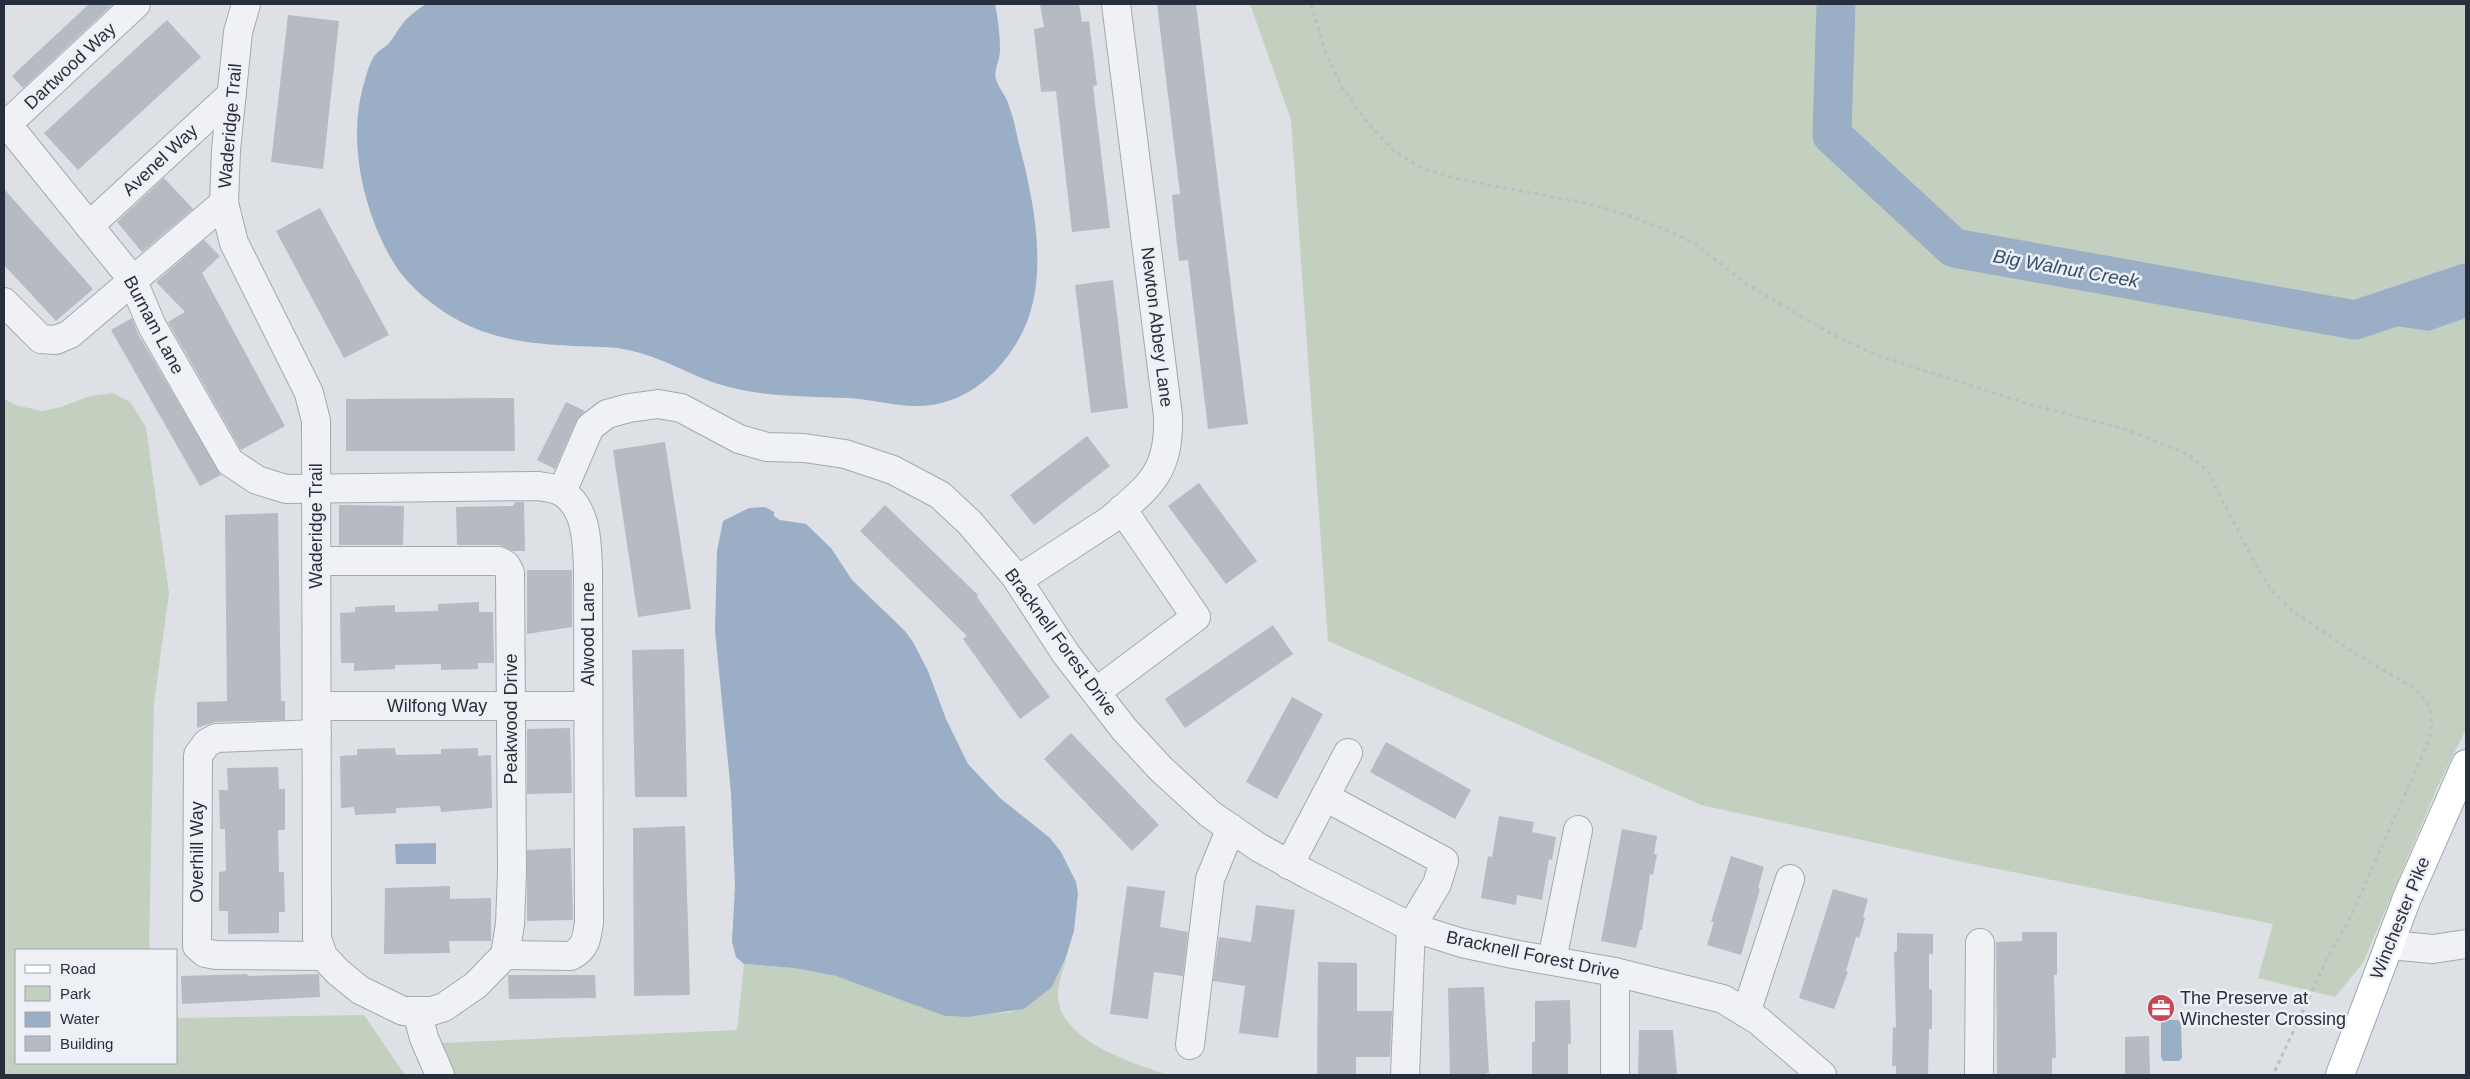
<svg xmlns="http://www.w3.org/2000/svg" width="2470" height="1079" font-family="Helvetica,sans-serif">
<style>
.green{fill:#c3d0bf}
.water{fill:#9aaec5}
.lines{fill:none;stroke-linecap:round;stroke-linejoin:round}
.river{stroke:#9aaec5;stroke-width:39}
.building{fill:#b5bac3}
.minor-casing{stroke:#a3a8b0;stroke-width:30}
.major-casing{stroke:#9da5b1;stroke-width:30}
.path{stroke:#bcbfc5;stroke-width:3;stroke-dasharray:4 4;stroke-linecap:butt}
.minor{stroke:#f0f1f5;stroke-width:28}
.major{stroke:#fff;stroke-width:28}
.labels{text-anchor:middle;stroke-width:5;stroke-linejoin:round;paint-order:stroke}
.street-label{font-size:18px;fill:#282f3c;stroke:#edf0f4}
.poi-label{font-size:18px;fill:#282f3c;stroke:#edf0f4;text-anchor:start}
.water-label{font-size:19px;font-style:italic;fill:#344d6e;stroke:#edf0f4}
</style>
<rect width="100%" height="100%" fill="#dde1e6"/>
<g class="green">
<path d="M1250 4H2466V263L2355 319 2429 331 2466 318V729L2437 788 2363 963 2335 997 2258 978 2273 924 1972 864 1701 805 1328 641 1291 120Z"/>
<path d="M113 393 130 402 146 427 169 593 154 703 149 950H16V1063H176V1018L364 1015 405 1075H4V399L15 405 42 411 61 407 90 396Z"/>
<path d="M1066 960C1063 971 1057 986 1058 997 1061 1042 1132 1062 1167 1075H453L441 1043 737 1030 744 964 794 968 836 976 954 1017 1012 1012 1052 987Z"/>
</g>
<g class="water">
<path d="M426 4H995C998 19 1000 34 1000 50 1000 61 992 72 997 82 1000 90 1007 97 1009 106 1014 118 1016 132 1019 144 1034 201 1050 278 1022 333 1001 375 961 408 913 406 890 405 869 399 847 398 803 396 757 397 715 383 686 373 659 356 628 350 611 346 593 347 575 346 532 344 492 340 454 318 432 305 409 287 395 265 363 213 346 139 365 80 367 72 370 62 375 55 379 50 386 47 390 42 394 37 397 31 401 26 407 17 417 10 426 4Z"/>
<path d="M2466 263V318L2429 331 2355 320Z"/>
<path d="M765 507 774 512V516L780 520 806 524 831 548 852 580 905 631 913 642 928 671 946 719 968 764 1000 798 1050 838 1061 852 1076 882 1078 893 1074 931 1065 960 1052 987 1024 1009 967 1017 945 1016 836 976 794 968 744 964 736 957 732 942 735 886 731 793 715 631 717 551 723 521 749 508Z"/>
<path d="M436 843V864H396L395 844Z"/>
<path d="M2163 1020H2178L2181 1023 2182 1058 2179 1061H2163L2161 1057V1023Z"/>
</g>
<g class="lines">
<path class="river" d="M1836 4 1832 135 1954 248 2355 320 2466 283"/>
</g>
<g class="building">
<path d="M89 4H113L23 88 12 76Z"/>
<path d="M1040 4H1079L1082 22 1089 21 1097 85 1093 86 1110 228 1072 232 1056 91 1041 92 1034 29 1044 27Z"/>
<path d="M1157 4H1196L1248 424 1208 429 1188 260 1179 261 1176 236 1172 195 1180 194Z"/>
<path d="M288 15 339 21 323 169 271 162Z"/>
<path d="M167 20 201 57 78 170 44 133Z"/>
<path d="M164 178 193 209 142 252 117 222Z"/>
<path d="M4 189 93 289 56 321 4 265Z"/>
<path d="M320 208 389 335 344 358 276 231Z"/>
<path d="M204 240 220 256 202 273 285 426 241 450 168 322 185 312 156 282Z"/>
<path d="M1113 280 1128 408 1091 413 1075 285Z"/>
<path d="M132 318 138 334 221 475 200 486 111 330Z"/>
<path d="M514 398 515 451H346V399Z"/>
<path d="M566 402 585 411 576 421 555 469 537 460Z"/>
<path d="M1087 436 1110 466 1034 525 1010 495Z"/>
<path d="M665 442 691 609 638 617 613 450Z"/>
<path d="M1199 483 1257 561 1226 584 1168 506Z"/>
<path d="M515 502H524L525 551H513L499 545H457L456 507 513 506Z"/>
<path d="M339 505 404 506 403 545H339Z"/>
<path d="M885 505 978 595 977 597 1050 697 1020 719 963 639 967 636 860 531Z"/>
<path d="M278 513 281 701H285V720L215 722 197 728V702L227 701 225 515Z"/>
<path d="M527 570H572V627L527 634Z"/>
<path d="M479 602V612H493L494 663H478V669L441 670V664L395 665V669L354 671V663H341L340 613 355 612V607L395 605V612L438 611V604Z"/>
<path d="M1273 625 1293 654 1185 728 1165 699Z"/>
<path d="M684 649 687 797H635L632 650Z"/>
<path d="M1292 697 1323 714 1277 799 1246 782Z"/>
<path d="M570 728 572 793 527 794V729Z"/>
<path d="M1071 733 1159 825 1132 851 1044 759Z"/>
<path d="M1386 742 1471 790 1455 819 1370 772Z"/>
<path d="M395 748 396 755 441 754V749L478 748V756L491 755 492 808 441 812 440 806 396 808V813L355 815 354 807 341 808 340 756 357 755V749Z"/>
<path d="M278 767 279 789H285V830H278L279 872H284L285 912H279V933L228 934V911H219V872L226 871 225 829H220L219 790H228L227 768Z"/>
<path d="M1499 816 1534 822 1532 832 1556 837 1552 860 1549 859 1542 900 1517 895 1516 905 1481 898 1488 856 1492 857Z"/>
<path d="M685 826 690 995 634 996 633 828Z"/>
<path d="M1622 829 1657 836 1654 854 1657 855 1653 875 1650 874 1642 930H1640L1636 948 1601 941Z"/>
<path d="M571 848 573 920 527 921V850Z"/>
<path d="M1731 856 1764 867 1758 888 1760 889 1741 955 1707 945 1714 922H1711Z"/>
<path d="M450 886V899L491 898V941H449L450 953 384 954 385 888Z"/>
<path d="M1127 886 1165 891 1160 927 1188 932 1183 976 1154 972 1148 1019 1110 1014Z"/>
<path d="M1833 889 1868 899 1863 917 1865 918 1859 938 1856 937 1846 971 1848 972 1834 1009 1799 998Z"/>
<path d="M1256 905 1295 910 1278 1038 1239 1033 1245 986 1213 981 1219 937 1251 942Z"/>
<path d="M2022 932H2057V975H2054L2056 1058H2052V1075H1997L1996 942 2022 941Z"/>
<path d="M1897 933 1933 934V954H1929V989L1932 990V1029H1929L1928 1075H1896V1066H1892L1893 1027 1896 1028 1894 952 1897 951Z"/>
<path d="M1318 962 1357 963V1011H1392L1390 1057H1356V1075H1317Z"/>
<path d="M247 974 248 976 319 974 320 997 182 1004 181 976Z"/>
<path d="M508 975H595L596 998 509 999Z"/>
<path d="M1484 987 1489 1073H1486V1075H1450L1448 988Z"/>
<path d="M1570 1000 1571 1044H1568V1075H1532V1042H1535V1001Z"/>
<path d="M1639 1030H1673L1677 1075H1638Z"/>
<path d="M2149 1036 2150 1075H2125V1037Z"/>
</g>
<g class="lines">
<defs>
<g id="minor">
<path d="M246 4 238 32 226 150 224 203 234 243 309 393 316 421 317 938 323 956 338 972 360 990 403 1011H432L444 1007 476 985 505 955 510 924 512 872 510 573 506 565 499 561H316"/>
<path d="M7 124 132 279 152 326 230 462 257 480 286 489 538 486C546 487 555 488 562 492 587 508 587 542 588 569L589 922C587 938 586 948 571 956L505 955"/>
<path d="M4 127 136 4"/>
<path d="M89 226 232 94"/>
<path d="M4 302 41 339 56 340 70 334 224 203"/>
<path d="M562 492 590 427 607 414 629 408 658 404 681 408 739 439 767 447 804 448 845 454 893 470 940 495 970 523 1015 576 1066 654 1124 729 1161 769 1210 814 1258 847 1307 874 1411 927 1462 943 1513 954 1615 972 1723 999 1759 1021 1822 1075"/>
<path d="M1018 580 1110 520C1149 486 1170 473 1168 416L1116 4"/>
<path d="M1096 692 1196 617 1122 509"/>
<path d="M317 706H588"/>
<path d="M317 734 216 738 207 743 198 755 197 946 205 953 216 955 323 956"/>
<path d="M1325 797 1444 861 1437 884 1411 927 1405 1075"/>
<path d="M1289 865 1348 753"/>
<path d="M2389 945 2433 949 2466 944"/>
<path d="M1552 960 1578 830"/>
<path d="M1615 972V1075"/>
<path d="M417 1012 424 1038 440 1075"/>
<path d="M1746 1013 1790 879"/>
<path d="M1190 1045 1210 879 1231 828"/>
<path d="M1979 1075 1980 943"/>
</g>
<path id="major" d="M2340 1075 2407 898 2466 764"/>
</defs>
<use href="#minor" class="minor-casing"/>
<use href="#major" class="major-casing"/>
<path class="path" d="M1311 4 1325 51 1343 89 1370 126 1394 151 1423 169 1459 179 1590 204 1633 217 1674 233 1698 246 1745 283 1833 335 1879 356 2032 405 2128 430 2190 455 2208 472 2252 558 2272 591 2293 611 2354 653 2416 689 2430 708 2432 725 2429 740 2352 914 2325 963 2273 1075"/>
<use href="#minor" class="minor"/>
<use href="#major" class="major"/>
</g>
<defs>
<symbol id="office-disc" viewBox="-11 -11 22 22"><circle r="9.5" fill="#c64858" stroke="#edf0f4"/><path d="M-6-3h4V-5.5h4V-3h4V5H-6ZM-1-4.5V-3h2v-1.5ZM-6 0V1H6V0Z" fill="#fff"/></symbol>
</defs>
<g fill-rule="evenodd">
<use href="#office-disc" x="2145" y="992" width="32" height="32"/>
</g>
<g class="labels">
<g class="street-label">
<text transform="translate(70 66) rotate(-43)" y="6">Dartwood Way</text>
<text transform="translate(230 126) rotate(-85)" y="6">Waderidge Trail</text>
<text transform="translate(160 160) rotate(-43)" y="6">Avenel Way</text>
<text transform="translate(154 325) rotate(62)" y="6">Burnam Lane</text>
<text transform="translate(1157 327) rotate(83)" y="6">Newton Abbey Lane</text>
<text transform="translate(316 526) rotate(-90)" y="6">Waderidge Trail</text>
<text transform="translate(588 634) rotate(-90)" y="6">Alwood Lane</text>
<text transform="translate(1061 642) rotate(54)" y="6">Bracknell Forest Drive</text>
<text x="437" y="712">Wilfong Way</text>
<text transform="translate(511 719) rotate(-90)" y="6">Peakwood Drive</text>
<text transform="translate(197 852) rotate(-90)" y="6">Overhill Way</text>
<text transform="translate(2400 918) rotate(-68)" y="6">Winchester Pike</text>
<text transform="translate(1533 955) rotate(12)" y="6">Bracknell Forest Drive</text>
</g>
<g class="poi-label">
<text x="2180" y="1004">The Preserve at<tspan x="2180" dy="21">Winchester Crossing</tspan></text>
</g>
<g class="water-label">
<text transform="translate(2066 268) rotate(10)" y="7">Big Walnut Creek</text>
</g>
</g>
<rect width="2470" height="1079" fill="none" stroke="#282f3c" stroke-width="10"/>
<rect x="15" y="949" width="162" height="115" fill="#edf0f4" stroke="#9ea3aa"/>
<rect x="25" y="965" width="25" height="8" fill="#ffffff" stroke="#9ea3aa"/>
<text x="60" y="974" font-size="15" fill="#282f3c">Road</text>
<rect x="25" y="986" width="25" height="15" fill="#c3d0bf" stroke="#9ea3aa"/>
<text x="60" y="999" font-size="15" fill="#282f3c">Park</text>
<rect x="25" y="1012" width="25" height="15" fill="#9aaec5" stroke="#9ea3aa"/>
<text x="60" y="1024" font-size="15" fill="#282f3c">Water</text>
<rect x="25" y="1036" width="25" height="15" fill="#b5bac3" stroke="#9ea3aa"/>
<text x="60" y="1049" font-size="15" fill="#282f3c">Building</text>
</svg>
